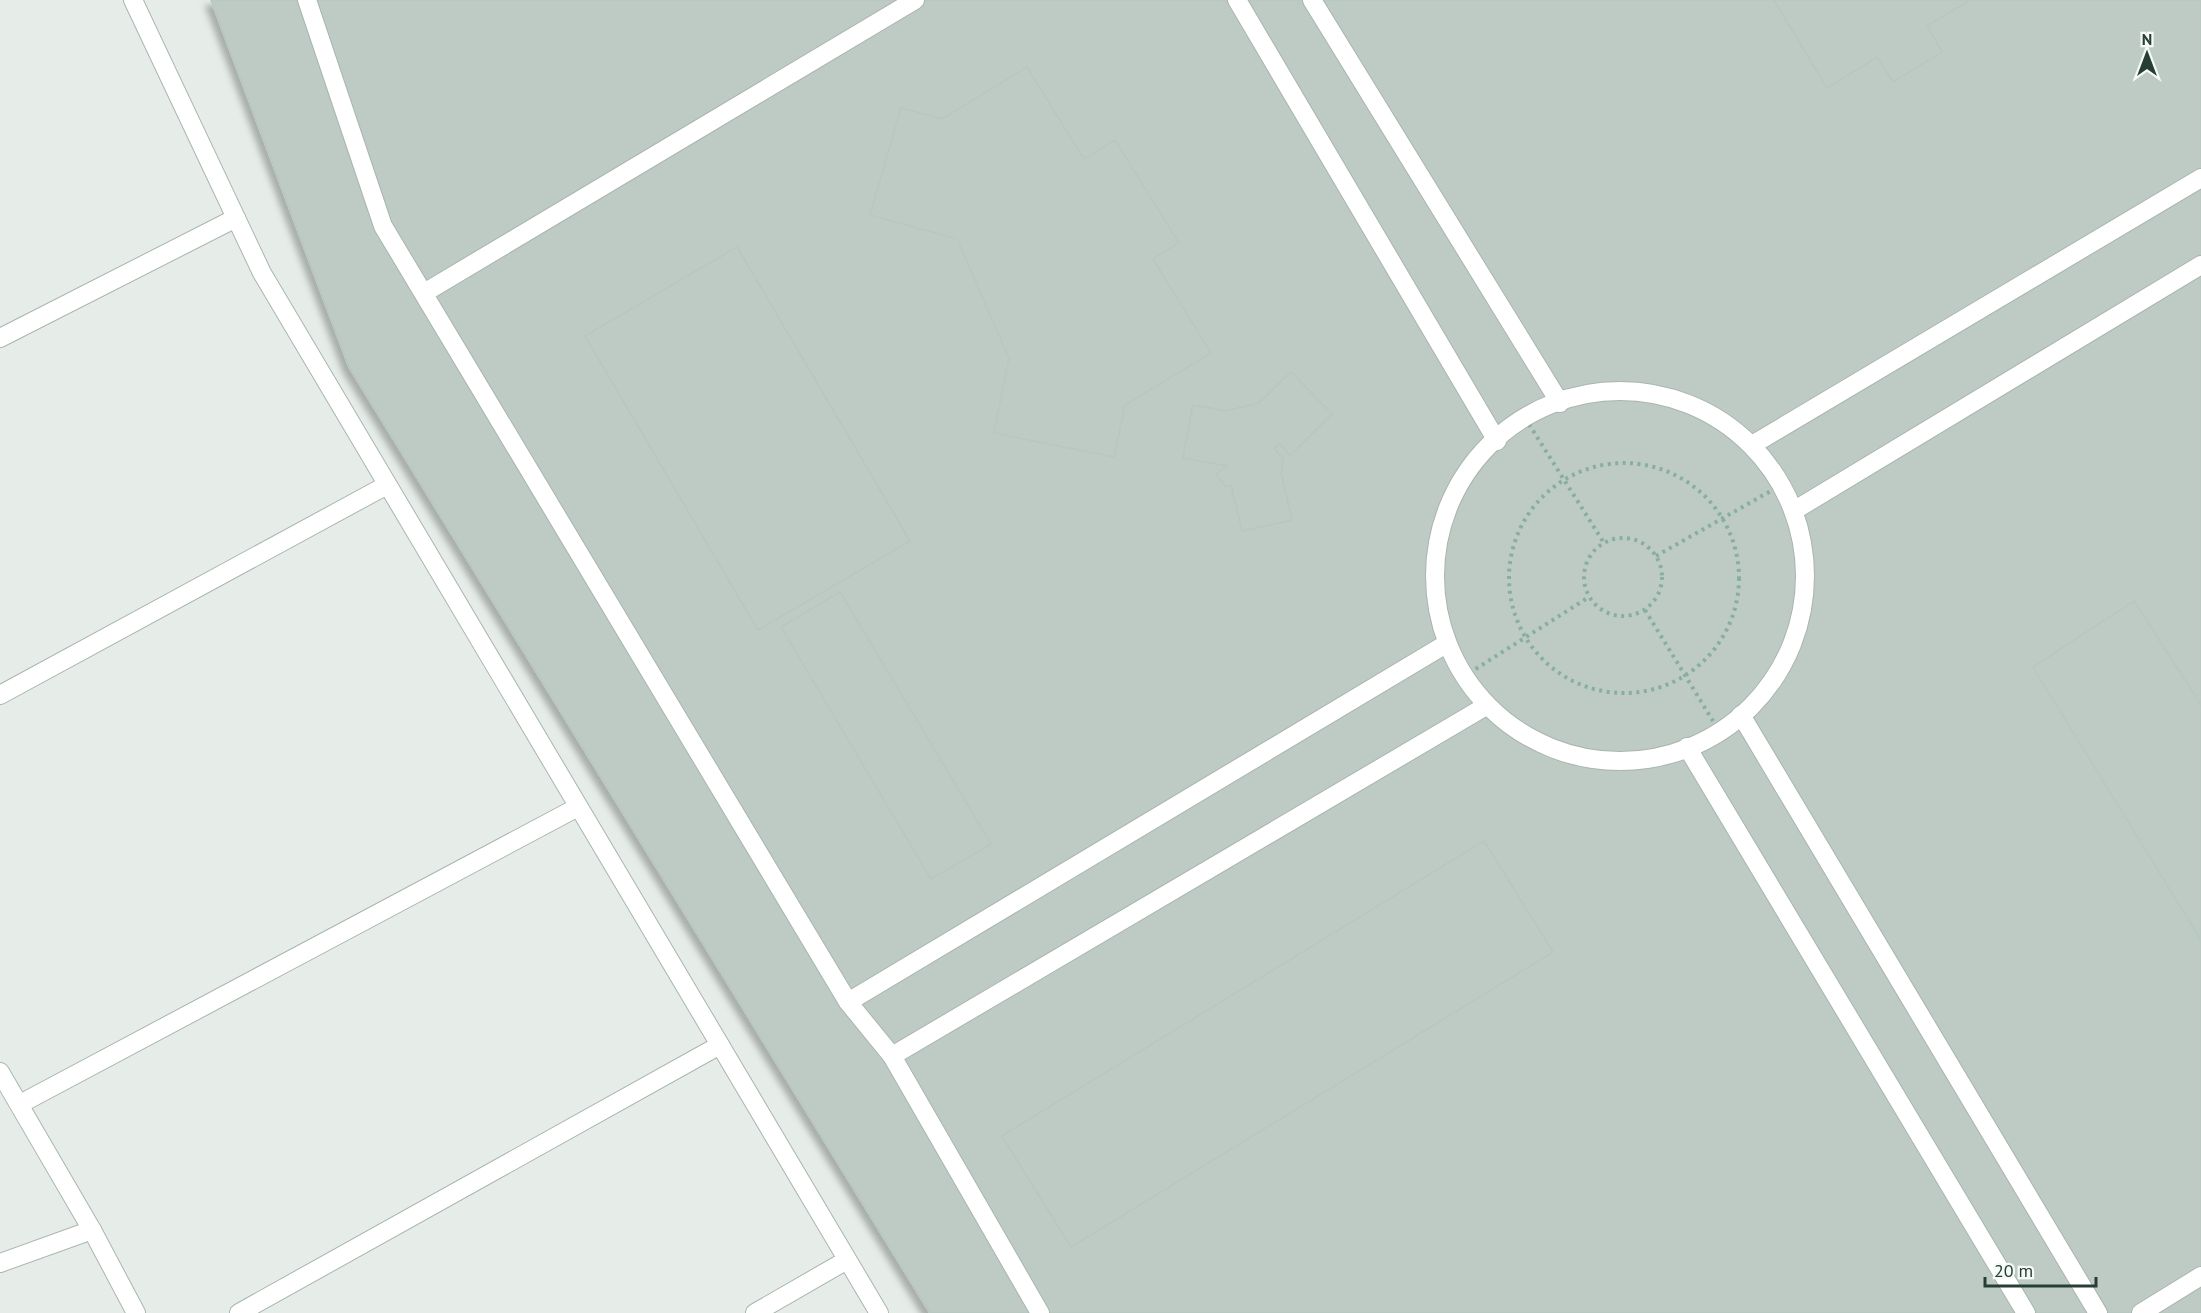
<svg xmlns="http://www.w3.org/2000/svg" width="2201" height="1313" font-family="'PT Sans',sans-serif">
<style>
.building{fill:#becbc4;stroke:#b8c7bf;stroke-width:1.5;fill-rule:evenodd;filter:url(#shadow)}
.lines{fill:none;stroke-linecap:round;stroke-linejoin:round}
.minor-casing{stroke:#a9b5af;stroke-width:20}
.path{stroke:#88af9e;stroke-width:4;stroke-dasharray:3 4.5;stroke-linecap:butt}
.minor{stroke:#fff;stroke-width:18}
</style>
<defs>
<filter id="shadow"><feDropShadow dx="-5.5" dy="5.5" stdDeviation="3" flood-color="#0004"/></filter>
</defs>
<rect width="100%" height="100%" fill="#e6ede9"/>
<g class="building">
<path d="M211 0H1774L1827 88 1877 57 1893 82 1942 52 1927 26 1970 0H2201V705L2134 601 2033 667 2201 940V1313H930L349 367ZM737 247 910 541 758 630 585 336ZM1291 372 1332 414 1290 455 1279 443 1274 449 1283 458 1281 473 1292 520 1242 531 1231 485 1226 487 1216 474 1228 466 1183 458 1193 405 1226 411 1259 403ZM840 592 991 844 931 879 781 627ZM1484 841 1553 952 1071 1247 1002 1136Z"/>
<path d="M1774 0H1970L1927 26 1942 52 1893 82 1877 57 1827 88Z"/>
<path d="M1027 67 1084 159 1115 140 1179 243 1153 259 1211 353 1125 405 1114 457 994 433 1009 358 957 239 870 215 901 108 942 119Z"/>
<path d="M737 247 910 541 758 630 585 336Z"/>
<path d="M1291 372 1332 414 1290 455 1279 443 1274 449 1283 458 1281 473 1292 520 1242 531 1231 485 1226 487 1216 474 1228 466 1183 458 1193 405 1226 411 1259 403Z"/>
<path d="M840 592 991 844 931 879 781 627Z"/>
<path d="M2134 601 2201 705V940L2033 667Z"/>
<path d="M1484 841 1553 952 1071 1247 1002 1136Z"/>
</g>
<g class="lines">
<defs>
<g id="minor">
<path d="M133 0 262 273 879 1313"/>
<path d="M307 0 383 226 848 1002 892 1056 1040 1313"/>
<path d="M1237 0 1497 441"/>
<path d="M1312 0 1560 403"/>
<path d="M424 293 915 0"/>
<path d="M0 338 236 218"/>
<circle cx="1620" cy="576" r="185"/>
<path d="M1752 445 2201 178"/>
<path d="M1795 510 2201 265"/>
<path d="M0 695 387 485"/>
<path d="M1741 715 2098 1313"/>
<path d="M1687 747 2026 1313"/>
<path d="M848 1002 1446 644"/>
<path d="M892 1056 1486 706"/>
<path d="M0 1072 92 1230 136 1313"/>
<path d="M20 1104 578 807"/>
<path d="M0 1263 92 1230"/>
<path d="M239 1313 720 1045"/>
<path d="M755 1313 847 1260"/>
<path d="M2141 1313 2201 1276"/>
</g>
</defs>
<use href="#minor" class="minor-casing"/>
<g class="path">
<path d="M1525 418 1604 543"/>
<circle cx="1624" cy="578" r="115"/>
<circle cx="1623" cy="577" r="39"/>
<path d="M1656 556 1776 488"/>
<path d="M1645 610 1713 721"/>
<path d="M1463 677 1589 597"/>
</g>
<use href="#minor" class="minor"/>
</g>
<g transform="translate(2147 54)" stroke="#f6faf7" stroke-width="4.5" paint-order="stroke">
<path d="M0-4.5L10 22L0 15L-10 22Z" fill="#263e34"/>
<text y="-9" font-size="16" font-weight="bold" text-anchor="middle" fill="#263e34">N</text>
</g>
<path d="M1985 1277v9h111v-9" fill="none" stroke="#263e34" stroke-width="3"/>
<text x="1994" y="1277" font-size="18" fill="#263e34" stroke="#f6faf7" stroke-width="4.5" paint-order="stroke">20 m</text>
</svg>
